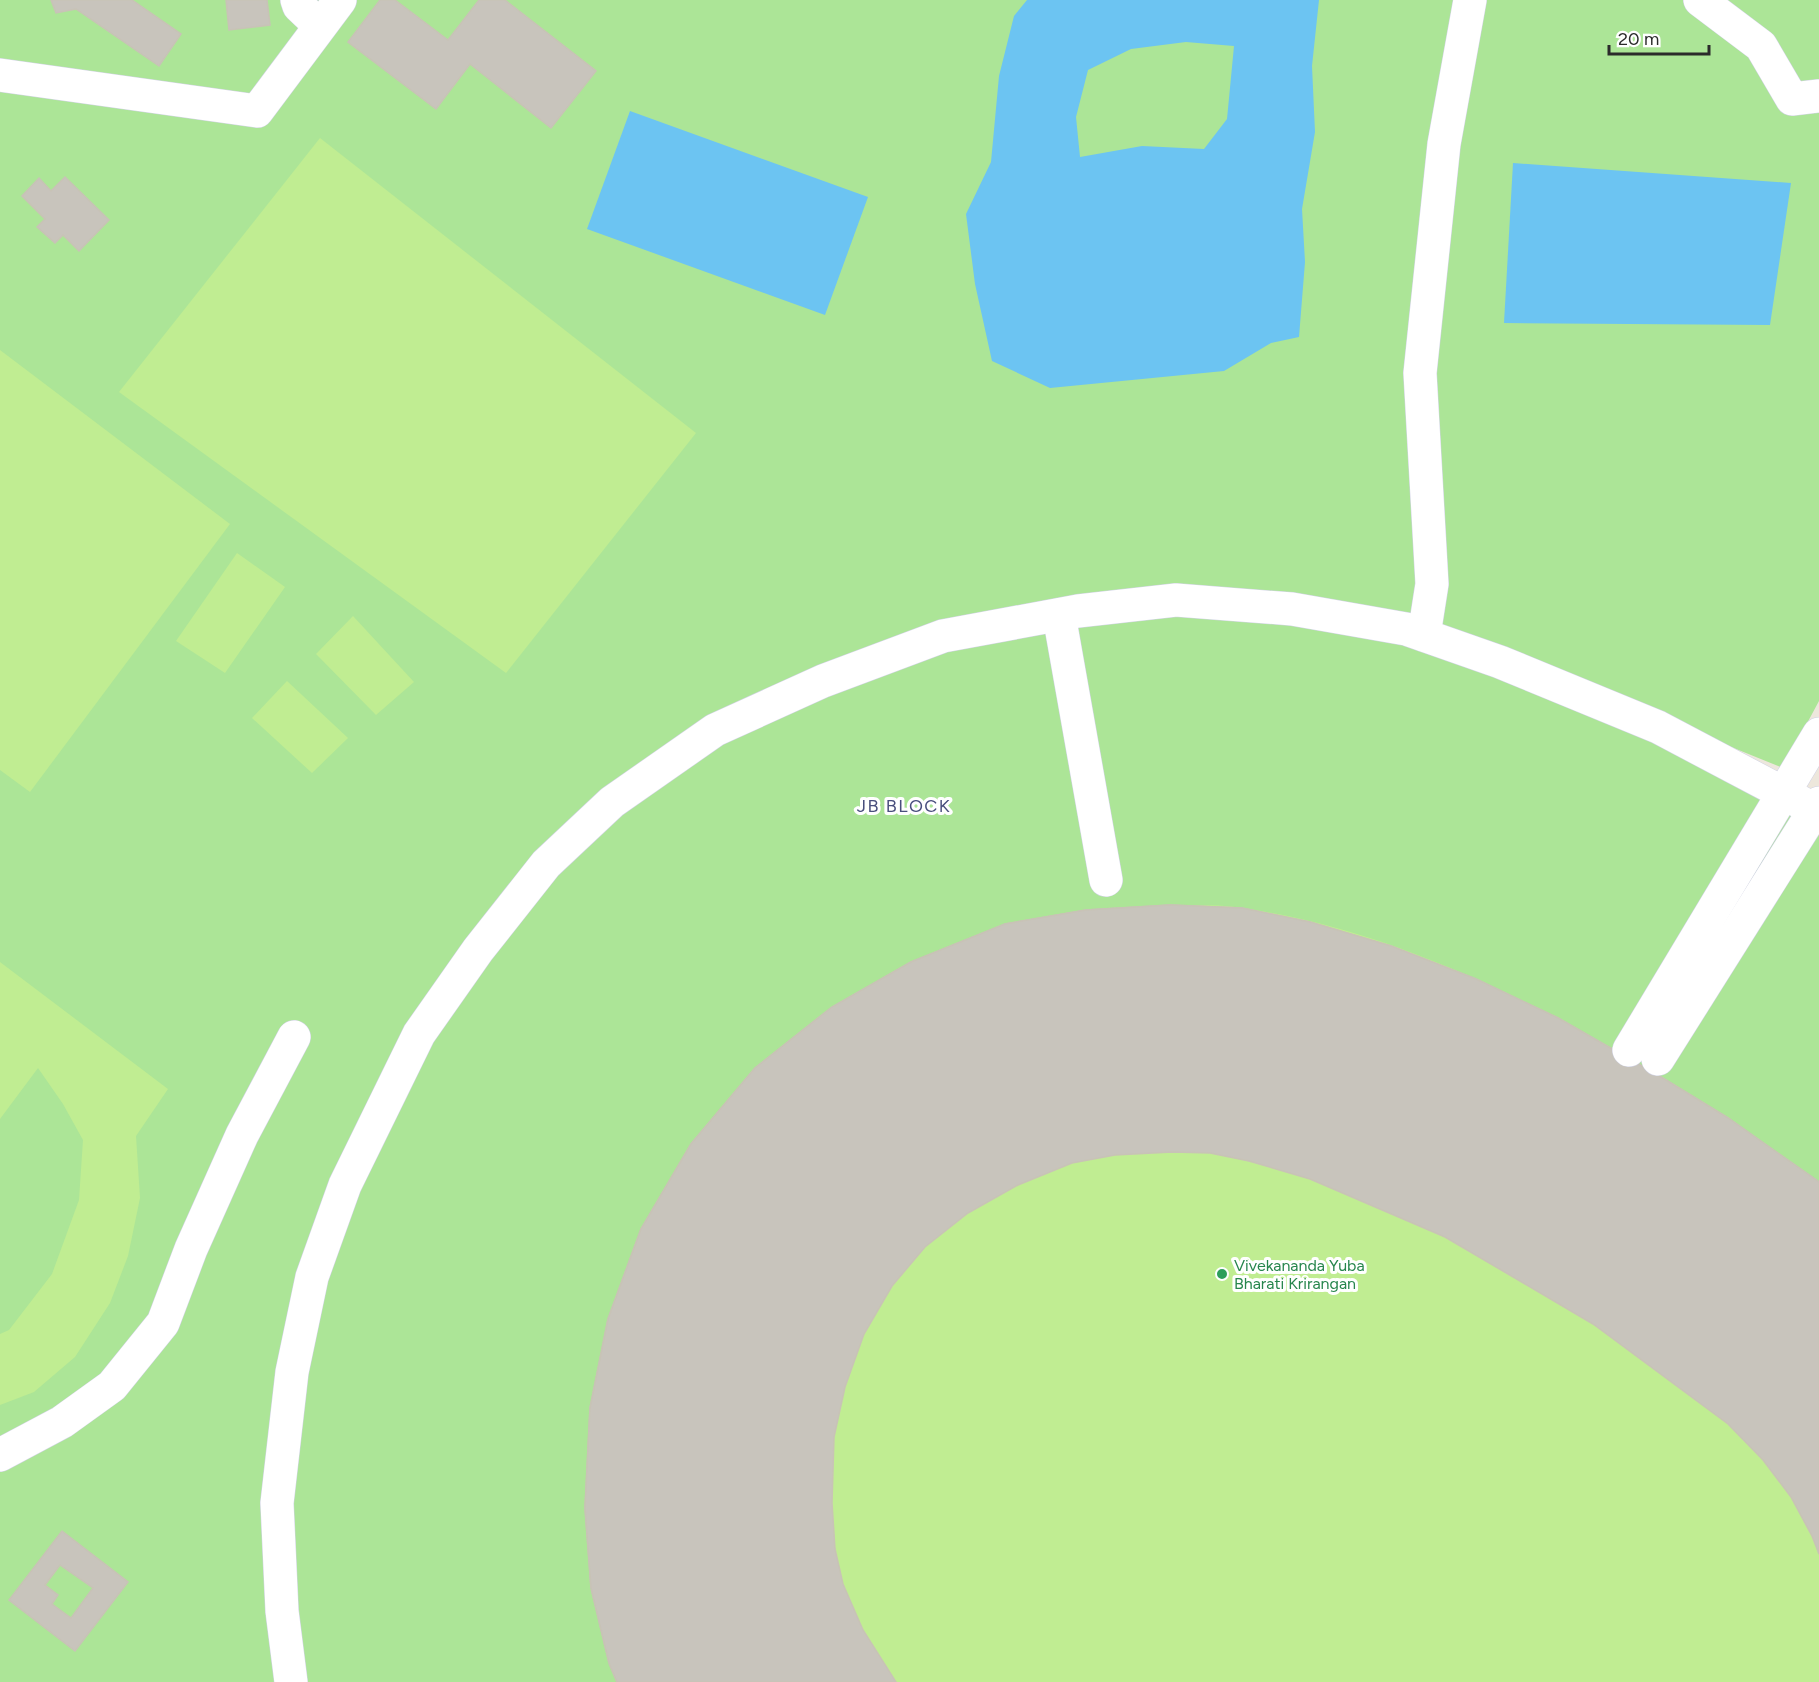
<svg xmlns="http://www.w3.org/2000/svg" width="1819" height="1682" font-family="Figtree,sans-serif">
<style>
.green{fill:#ace597}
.pitch{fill:#c0ed92}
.water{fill:#6cc4f2;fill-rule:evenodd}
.building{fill:#c8c4bc;stroke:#c8c3b6;stroke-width:1.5;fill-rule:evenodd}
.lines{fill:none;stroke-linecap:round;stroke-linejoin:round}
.minor-casing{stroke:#d1d3e4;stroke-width:34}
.minor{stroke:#fff;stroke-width:33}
.leisure-dot{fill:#2e9e5b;stroke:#fff;stroke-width:2}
.labels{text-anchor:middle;stroke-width:6;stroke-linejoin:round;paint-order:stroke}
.leisure-label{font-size:16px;fill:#27864d;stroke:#fff;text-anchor:start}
.neighbourhood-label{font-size:18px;letter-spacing:1.5px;fill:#494f7d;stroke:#fff}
</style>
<rect width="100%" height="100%" fill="#ede7dc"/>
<path class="green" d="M0 0H1819V701L1783 768 1413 618 1172 609 1386 633 1611 720 1819 824V1682H0Z"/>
<g class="pitch">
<path d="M320 138 696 433 506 673 119 392Z"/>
<path d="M0 350 230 524 30 792 0 770Z"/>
<path d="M237 553 285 587 225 673 176 641Z"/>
<path d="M353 616 414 682 376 715 316 654Z"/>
<path d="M287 681 348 738 312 773 252 718Z"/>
<path d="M1170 905C1194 906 1219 904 1243 908 1458 940 1642 1065 1819 1182V1682H617L609 1663 591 1588 585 1508 590 1408 608 1319 641 1229 691 1144 755 1068 832 1007 1086 910Z"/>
<path d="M0 962 168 1089 136 1136 140 1198 128 1256 110 1303 75 1357 34 1392 0 1405V1334L9 1330 52 1274 79 1200 83 1140 63 1104 38 1068 0 1119Z"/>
</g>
<g class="water">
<path d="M1027 0H1319L1312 66 1315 132 1302 209 1305 262 1299 337 1271 343 1224 371 1050 388 992 361 975 284 966 214 991 162 999 76 1014 16ZM1186 42 1234 46 1227 119 1204 149 1142 146 1080 157 1076 117 1088 70 1131 49Z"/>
<path d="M630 111 868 197 825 315 587 229Z"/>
<path d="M1513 163 1791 183 1770 325 1504 323Z"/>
</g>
<g class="building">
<path d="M51 0H132L181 34 159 66 76 9 56 13Z"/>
<path d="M226 0H267L270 25 229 30Z"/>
<path d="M380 0H395L448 40 479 0H505L596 71 551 128 470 64 436 109 348 42Z"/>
<path d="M65 177 109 220 79 251 63 235 55 243 37 227 45 219 22 196 39 178 51 191Z"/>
<path d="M1170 905 1242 908 1310 922 1391 946 1476 979 1558 1018 1661 1077 1728 1118 1819 1182V1412L1777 1368 1633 1263 1478 1172 1406 1139 1334 1110 1267 1090 1219 1080 1172 1078 1106 1082 1052 1092 987 1119 928 1152 874 1193 832 1243 798 1303 774 1366 761 1429 758 1505 762 1561 773 1608 798 1664 809 1682H617L609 1663 591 1588 585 1508 590 1408 608 1319 641 1229 691 1144 755 1068 832 1007 911 962 1005 924 1086 910Z"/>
<path d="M1170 905 1242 908 1310 922 1391 946 1476 979 1558 1018 1661 1077 1728 1118 1819 1182V1554L1812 1536 1791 1497 1763 1460 1728 1424 1593 1324 1445 1237 1310 1179 1249 1161 1210 1153 1172 1152 1115 1155 1072 1163 1018 1185 968 1213 925 1247 892 1286 864 1334 845 1387 834 1437 832 1503 835 1549 843 1584 863 1630 896 1682H617L609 1663 591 1588 585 1508 590 1408 608 1319 641 1229 691 1144 755 1068 832 1007 911 962 1005 924 1086 910Z"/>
<path d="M62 1531 128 1582 75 1651 9 1600ZM60 1565 93 1588 71 1618 52 1604 58 1595 45 1585Z"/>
</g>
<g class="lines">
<defs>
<g id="minor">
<path d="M297 0 299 6 320 26"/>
<path d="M1700 0 1761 46 1792 99 1819 96"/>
<path d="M0 75 257 111 340 0"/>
<path d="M1059 615 1106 880"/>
<path d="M1424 635 1432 584 1420 373 1444 144 1470 0"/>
<path d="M1629 1050 1819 734"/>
<path d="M1658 1059 1819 803"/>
<path d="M0 1455 62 1422 112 1386 163 1323 191 1249 242 1135 294 1037"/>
<path d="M291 1682 282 1611 277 1503 292 1372 312 1277 345 1185 419 1034 478 950 546 864 612 802 715 730 823 681 943 636 1078 611 1176 600 1292 609 1406 629 1500 662 1658 727 1819 812"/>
</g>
</defs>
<use href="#minor" class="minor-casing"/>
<use href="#minor" class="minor"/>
</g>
<circle class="leisure-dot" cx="1222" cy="1274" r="6"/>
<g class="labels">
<g class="leisure-label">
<text x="1234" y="1271">Vivekananda Yuba<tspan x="1234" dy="18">Bharati Krirangan</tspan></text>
</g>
<g class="neighbourhood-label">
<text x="904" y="812">JB BLOCK</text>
</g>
</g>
<path d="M1609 45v9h100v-9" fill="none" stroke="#2b2b2b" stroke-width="3"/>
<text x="1618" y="45" font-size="18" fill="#2b2b2b" stroke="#ffffff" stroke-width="4.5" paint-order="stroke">20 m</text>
</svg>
